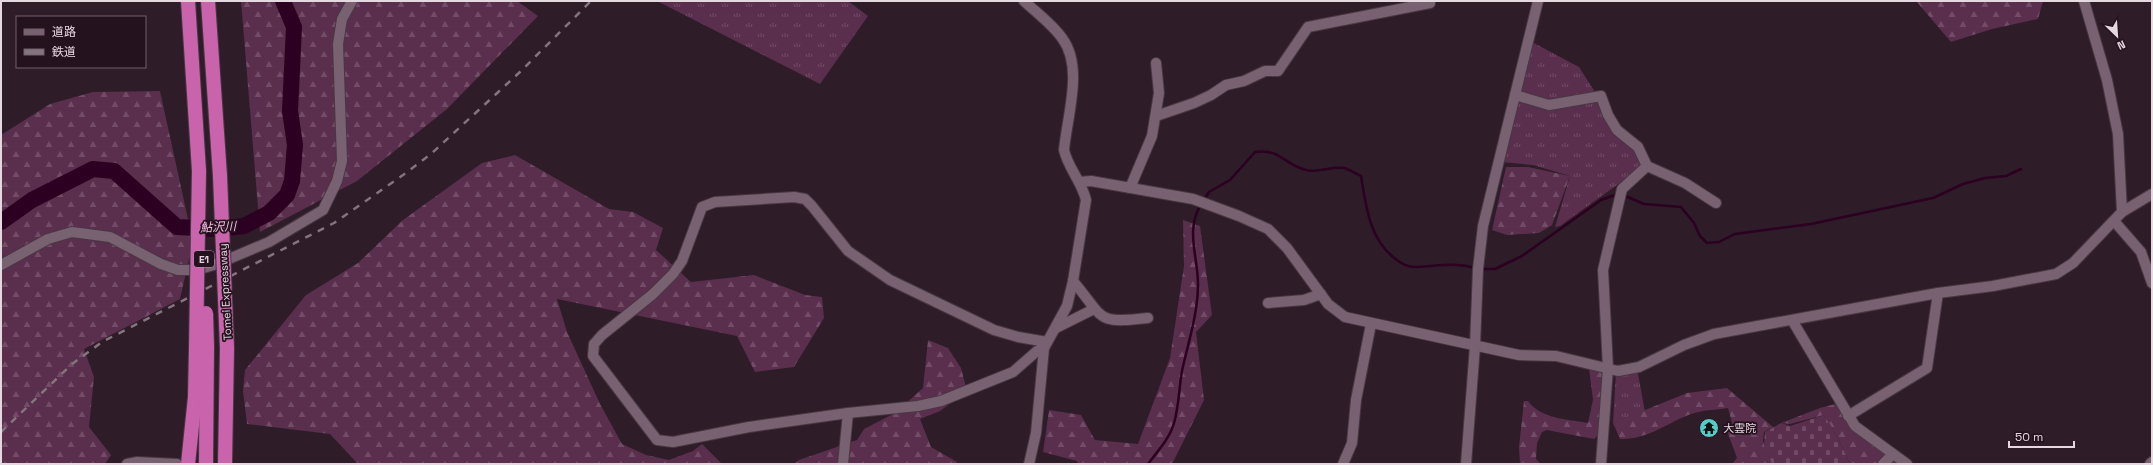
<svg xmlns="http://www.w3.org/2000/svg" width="2153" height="465" font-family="'Space Grotesk','Noto Sans JP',sans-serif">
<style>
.grass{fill:url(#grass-tufts)}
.forest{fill:url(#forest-firs)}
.cemetery{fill:url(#cemetery-stones)}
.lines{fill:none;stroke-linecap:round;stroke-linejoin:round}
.stream{stroke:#2b0020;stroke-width:2.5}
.river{stroke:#2b0020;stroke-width:16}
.minor-casing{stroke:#483843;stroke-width:12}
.highway-casing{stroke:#483843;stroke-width:16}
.minor{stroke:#786170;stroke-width:10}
.highway{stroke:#c963ab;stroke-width:14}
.rail{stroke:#84747e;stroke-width:2.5;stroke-dasharray:7 7;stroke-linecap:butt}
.highway-bridge-casing{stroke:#483843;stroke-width:16;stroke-linecap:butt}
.highway-bridge{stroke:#c963ab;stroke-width:14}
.labels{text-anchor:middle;stroke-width:3.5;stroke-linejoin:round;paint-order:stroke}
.shield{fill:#24121e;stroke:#ab9da6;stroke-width:1}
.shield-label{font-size:10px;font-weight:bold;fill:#e5d8e0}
.street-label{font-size:11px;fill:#e5d8e0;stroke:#24121e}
.poi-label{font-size:11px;fill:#e5d8e0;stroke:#24121e;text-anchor:start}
.water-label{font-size:12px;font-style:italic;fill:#fbbde6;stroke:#24121e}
</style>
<defs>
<pattern id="grass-tufts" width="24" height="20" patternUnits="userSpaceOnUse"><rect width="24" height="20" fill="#5a2e4d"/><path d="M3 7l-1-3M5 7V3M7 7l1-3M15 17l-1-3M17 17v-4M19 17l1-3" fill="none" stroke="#724c66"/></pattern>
<pattern id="forest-firs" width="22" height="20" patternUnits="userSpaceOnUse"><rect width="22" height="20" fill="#5a2e4d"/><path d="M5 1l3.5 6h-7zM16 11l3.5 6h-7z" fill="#724c66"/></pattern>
<pattern id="cemetery-stones" width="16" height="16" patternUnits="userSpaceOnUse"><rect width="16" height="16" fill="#5a2e4d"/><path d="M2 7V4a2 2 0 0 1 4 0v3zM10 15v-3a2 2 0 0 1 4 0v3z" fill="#724c66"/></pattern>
</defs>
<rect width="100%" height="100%" fill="#2e1c28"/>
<g class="grass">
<path d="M657 1H848L868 16 820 84Z"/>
<path d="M1532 42 1579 67 1602 103 1646 164 1560 226 1555 227 1570 176 1533 165 1502 162Z"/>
<path d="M1637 368 1645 412 1613 423 1616 371Z"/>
</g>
<g class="forest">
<path d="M241 1H517L538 16 447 109 357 181 260 232Z"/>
<path d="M1916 1H2043L2038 19 1992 29 1951 42Z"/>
<path d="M160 91 193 242 180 299 84 349 94 377 89 427 111 455 105 464H1V135L50 104 93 92Z"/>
<path d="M515 155 609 209 633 212 663 228 656 250 691 282 754 275 805 295 822 297 824 318 794 367 755 372 737 336 557 299 567 332 600 404 622 444 646 455 669 460 693 451 702 444 722 464H358L330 434 247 424 243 391 245 370 306 295 358 263 403 220 482 163Z"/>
<path d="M1506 167H1528L1570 176 1552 225 1539 233 1507 235 1492 230Z"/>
<path d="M1183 220 1200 226 1212 315 1196 332 1204 400 1172 464H1078L1077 461 1043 452 1049 410 1081 415 1095 440 1138 444 1170 358 1184 266Z"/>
<path d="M928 340 948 348 961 368 967 391 940 411 920 419 931 447 957 462 956 464H794L799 460 857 440 864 429 895 413 923 388Z"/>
<path d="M1589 368 1608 374 1601 432 1594 439 1547 430 1542 432 1537 443 1536 459 1541 464H1520L1519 447 1524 401H1528C1541 419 1567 419 1588 423L1593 400Z"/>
<path d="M1727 388 1773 427 1764 432 1763 441 1772 464H1732L1737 458 1727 431 1733 426 1728 408C1716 410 1702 410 1691 414 1667 423 1647 440 1620 439L1613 423 1687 393Z"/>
<path d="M1839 403 1849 415 1903 464H1850L1839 440 1824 415 1790 424 1781 423 1820 408Z"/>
</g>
<path class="cemetery" d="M1824 415 1839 440 1850 464H1772L1764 446 1765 432 1781 423 1790 426Z"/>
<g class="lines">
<g class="stream">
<path d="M1623 195 1644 204 1681 207 1694 223 1700 236 1707 243 1719 242 1735 234 1811 224 1933 198 1963 184 1985 178 2006 176 2021 169"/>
<path d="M1204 200 1209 192 1230 180 1255 152C1279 148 1285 165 1306 170 1318 173 1332 166 1344 168 1349 169 1356 174 1361 176 1366 206 1369 237 1393 257 1401 263 1407 268 1418 267 1440 266 1454 262 1476 268"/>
<path d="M1481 269H1495L1522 256 1601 200 1618 194"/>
<path d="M1148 464C1157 452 1170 438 1174 423 1179 406 1179 388 1182 371 1188 343 1198 314 1198 284 1198 256 1185 231 1201 204"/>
</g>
<path class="river" d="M1 222 32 200 93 169 114 171 177 227 215 229 244 226 269 213 287 195 292 181 295 145 290 111 294 27 283 1"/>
<defs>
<g id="minor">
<path d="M1024 1C1037 13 1052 24 1062 38 1084 67 1067 116 1064 150 1068 168 1082 182 1086 200L1073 281 1067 306 1044 348 1036 433 1029 464"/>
<path d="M2084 1 2107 80 2118 134 2122 212"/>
<path d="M1515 95 1549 105 1601 96 1608 115 1617 130 1638 147 1647 166"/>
<path d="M1156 116 1194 103 1211 95 1226 85 1244 81 1265 71H1278L1308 27 1430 3V1"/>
<path d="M1079 182 1091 181 1193 199 1239 216 1268 229 1287 248 1328 304 1345 317 1519 355 1556 356 1618 371 1639 367 1684 345 1714 334 1938 293 1993 286 2056 274 2073 263 2122 212 2152 194"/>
<path d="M1130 188 1152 136 1159 93 1156 63"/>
<path d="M2114 221 2141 252 2152 283"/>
<path d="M1 265 48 239 72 232 110 237 161 264 178 270H197L217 264 269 242 323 210 337 181 342 161 338 44 342 19 352 1"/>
<path d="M1073 281C1105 319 1095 324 1148 318"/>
<path d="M1268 303 1304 300 1321 294"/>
<path d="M1792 320 1855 426 1907 464"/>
<path d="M1056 328 1094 309"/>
<path d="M1044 348 1037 351 1013 372 941 401 918 406 848 413 749 427 673 442 657 440 593 356 594 344 602 335 653 294 673 274 682 261 702 207 715 202 794 197 805 199 812 206 848 251 890 280 994 330 1018 337 1047 342"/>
<path d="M1848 416 1927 368 1938 293"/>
<path d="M127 464 137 462 177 464"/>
<path d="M843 464 848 413"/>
<path d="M1343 464 1352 443 1356 400 1371 324"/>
<path d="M1466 464 1475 346 1478 269 1483 226 1538 1"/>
<path d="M1601 464 1608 368 1603 270 1622 189 1647 166 1685 183 1716 203"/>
<path d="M1883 464 1893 454"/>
<path d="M2150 464 2152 462"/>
</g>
<g id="highway">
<path d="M188 1 199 171"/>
<path d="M208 1 220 176"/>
<path d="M188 464 195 397 196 348"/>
<path d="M206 464 207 347"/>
<path d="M225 464 227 348"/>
</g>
</defs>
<use href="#minor" class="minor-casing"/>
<use href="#highway" class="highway-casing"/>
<use href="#minor" class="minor"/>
<use href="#highway" class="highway"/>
<path class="rail" d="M1 432 72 364 102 342 334 223 403 175 431 154 521 71 591 1"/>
<defs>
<g id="highway-bridge">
<path d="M220 176 227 348"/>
<path d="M206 313 207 347"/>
<path d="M196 348 199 171"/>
</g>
</defs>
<use href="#highway-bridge" class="highway-bridge-casing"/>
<use href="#highway-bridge" class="highway-bridge"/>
</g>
<defs>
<symbol id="temple-disc" viewBox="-11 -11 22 22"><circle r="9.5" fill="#54cdc6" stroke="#24121e"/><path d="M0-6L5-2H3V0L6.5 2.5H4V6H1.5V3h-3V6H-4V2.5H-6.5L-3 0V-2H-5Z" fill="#111"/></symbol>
</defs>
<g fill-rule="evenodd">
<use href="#temple-disc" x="1698" y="417" width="22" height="22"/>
</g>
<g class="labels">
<rect class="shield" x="194" y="251" width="20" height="16" rx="3"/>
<g class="shield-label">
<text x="204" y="263">E1</text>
</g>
<g class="street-label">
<text transform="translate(225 292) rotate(-93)" y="4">Tomei Expressway</text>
</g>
<g class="poi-label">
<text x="1723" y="432">大雲院</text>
</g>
<g class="water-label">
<text transform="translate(218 227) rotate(-2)" y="4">鮎沢川</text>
</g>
</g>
<rect width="2153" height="465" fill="none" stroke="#e5d8e0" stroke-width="4"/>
<rect x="16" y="16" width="130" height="52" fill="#24121e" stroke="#71616c"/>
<rect x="24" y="29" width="20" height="6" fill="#786170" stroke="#71616c"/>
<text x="52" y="36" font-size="12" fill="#e5d8e0">道路</text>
<rect x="24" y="49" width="20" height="6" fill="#84747e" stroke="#71616c"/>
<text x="52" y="56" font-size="12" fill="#e5d8e0">鉄道</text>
<g transform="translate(2117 36) rotate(155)" stroke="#24121e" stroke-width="3" paint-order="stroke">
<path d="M0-3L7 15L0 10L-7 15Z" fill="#e5d8e0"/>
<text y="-6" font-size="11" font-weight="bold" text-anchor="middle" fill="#e5d8e0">N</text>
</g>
<path d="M2009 441v6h65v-6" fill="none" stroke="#e5d8e0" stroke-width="2"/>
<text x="2015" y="441" font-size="12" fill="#e5d8e0" stroke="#24121e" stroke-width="3" paint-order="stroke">50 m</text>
</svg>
